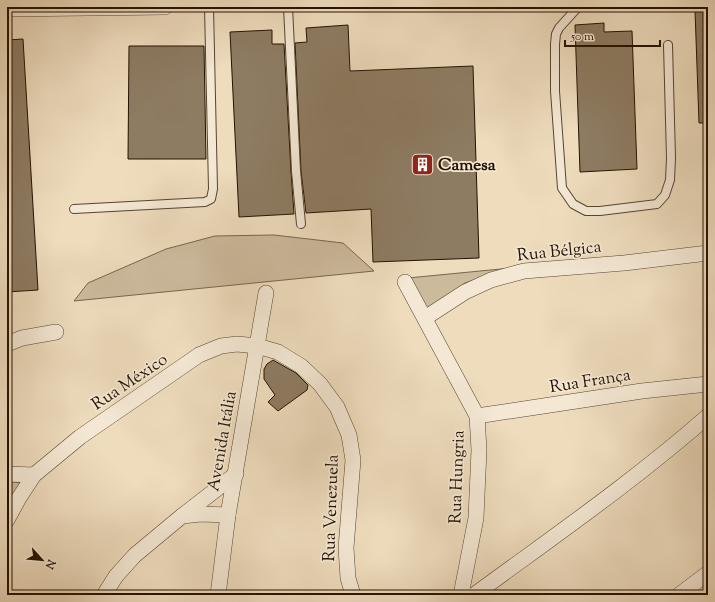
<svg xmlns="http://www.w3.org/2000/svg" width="715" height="602" font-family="'Sorts Mill Goudy',serif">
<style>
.green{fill:#ccba9d;stroke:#78664e}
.building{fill:#8d7b62;stroke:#241200}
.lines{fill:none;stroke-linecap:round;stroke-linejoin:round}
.service-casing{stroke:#56442f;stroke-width:10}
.minor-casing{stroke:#56442f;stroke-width:16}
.service{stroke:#f4e8d4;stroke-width:8}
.minor{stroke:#f4e8d4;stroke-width:15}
.labels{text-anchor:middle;stroke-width:3.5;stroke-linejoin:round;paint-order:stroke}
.poi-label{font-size:17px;font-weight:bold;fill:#241200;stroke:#f4e8d4;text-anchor:start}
.street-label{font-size:17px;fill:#241200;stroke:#f4e8d4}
</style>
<rect width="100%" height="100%" fill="#eedcbd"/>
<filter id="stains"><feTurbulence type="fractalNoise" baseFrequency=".005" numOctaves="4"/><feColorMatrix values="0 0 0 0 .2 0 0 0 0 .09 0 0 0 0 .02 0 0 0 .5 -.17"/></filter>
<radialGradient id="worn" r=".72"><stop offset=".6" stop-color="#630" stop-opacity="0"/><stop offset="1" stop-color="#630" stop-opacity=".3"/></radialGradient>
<g class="green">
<path d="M274 235 343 243 374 271 74 301 88 283 166 249 215 236Z"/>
<path d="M511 268 465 283 425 311 408 278Z"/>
<path d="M7 481 22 483 7 512Z"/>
</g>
<g class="building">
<path d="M708 9V123H699L695 10Z"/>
<path d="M604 23V32L632 31 637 169 580 172 575 25Z"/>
<path d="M348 25 350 71 473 66 479 258 373 262 371 209 306 213 301 171 295 43 307 42 306 28Z"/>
<path d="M272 30V44H284L291 172 294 214 239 217 230 32Z"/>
<path d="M23 39 38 290 7 292V40Z"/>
<path d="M129 46H204L206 159H128Z"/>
<path d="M273 360 296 373 308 385 307 390 278 411 268 402 275 395 264 379V369L267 364Z"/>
</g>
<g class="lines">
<defs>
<g id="service">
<path d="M288 7 296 171 301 224"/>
<path d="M578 7 559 28 556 34 555 44V91L562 188 573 204 586 211H600L657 204 665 195 670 180 671 158 668 45"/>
<path d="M74 209 205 202 211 199 213 189 209 7"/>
</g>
<g id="minor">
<path d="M7 9 165 7"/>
<path d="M405 282 477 416 479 450 476 518 461 595"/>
<path d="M425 318 465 292 491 280 524 271 624 263 708 253"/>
<path d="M7 344 22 338 56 332"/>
<path d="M477 416 642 391 708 384"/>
<path d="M7 474 34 475"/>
<path d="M182 516 236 474"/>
<path d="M7 520 19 498 34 475 80 437 199 355 221 346 237 344 257 346 278 352 301 366 320 384 337 407 349 435 353 460 346 548 348 578 353 595"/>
<path d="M104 595 116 576 135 555 182 516 201 514 228 515"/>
<path d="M218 595 228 515 266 293"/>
<path d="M474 595C553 537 634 481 708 416"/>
<path d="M679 595 708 573"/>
</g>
</defs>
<use href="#service" class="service-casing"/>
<use href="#minor" class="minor-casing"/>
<use href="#service" class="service"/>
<use href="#minor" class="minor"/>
</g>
<defs>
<symbol id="building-square" viewBox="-11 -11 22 22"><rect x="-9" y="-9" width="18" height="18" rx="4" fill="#8f2418" stroke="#f4e8d4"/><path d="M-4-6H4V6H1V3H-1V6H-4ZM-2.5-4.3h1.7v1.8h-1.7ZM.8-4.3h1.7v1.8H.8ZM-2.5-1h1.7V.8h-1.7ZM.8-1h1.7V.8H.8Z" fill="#fff"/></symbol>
</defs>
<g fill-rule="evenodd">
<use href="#building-square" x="410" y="152" width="25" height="25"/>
</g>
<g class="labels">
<g class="poi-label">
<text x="438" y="170">Camesa</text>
</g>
<g class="street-label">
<text transform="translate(559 250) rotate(-6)" y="6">Rua Bélgica</text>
<text transform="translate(590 380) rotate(-9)" y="6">Rua França</text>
<text transform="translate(129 381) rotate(-34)" y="6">Rua México</text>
<text transform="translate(221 441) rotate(-80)" y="6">Avenida Itália</text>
<text transform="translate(456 477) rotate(-88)" y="6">Rua Hungria</text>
<text transform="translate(330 508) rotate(-88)" y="6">Rua Venezuela</text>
</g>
</g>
<rect width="715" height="602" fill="none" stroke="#eedcbd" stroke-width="24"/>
<rect x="8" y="8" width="699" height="586" fill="none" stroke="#241200" stroke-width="2"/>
<rect x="12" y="12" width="691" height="578" fill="none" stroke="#241200"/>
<g transform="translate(42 560) rotate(117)" stroke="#f4e8d4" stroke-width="3" paint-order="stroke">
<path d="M0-3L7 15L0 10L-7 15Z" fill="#241200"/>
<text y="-6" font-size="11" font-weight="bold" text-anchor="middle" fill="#241200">N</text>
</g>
<path d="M565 40v6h95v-6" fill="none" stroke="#241200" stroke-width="2"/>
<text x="571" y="40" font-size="12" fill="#241200" stroke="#f4e8d4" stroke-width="3" paint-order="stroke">50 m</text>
<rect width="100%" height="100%" filter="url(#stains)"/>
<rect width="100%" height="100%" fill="url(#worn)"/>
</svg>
